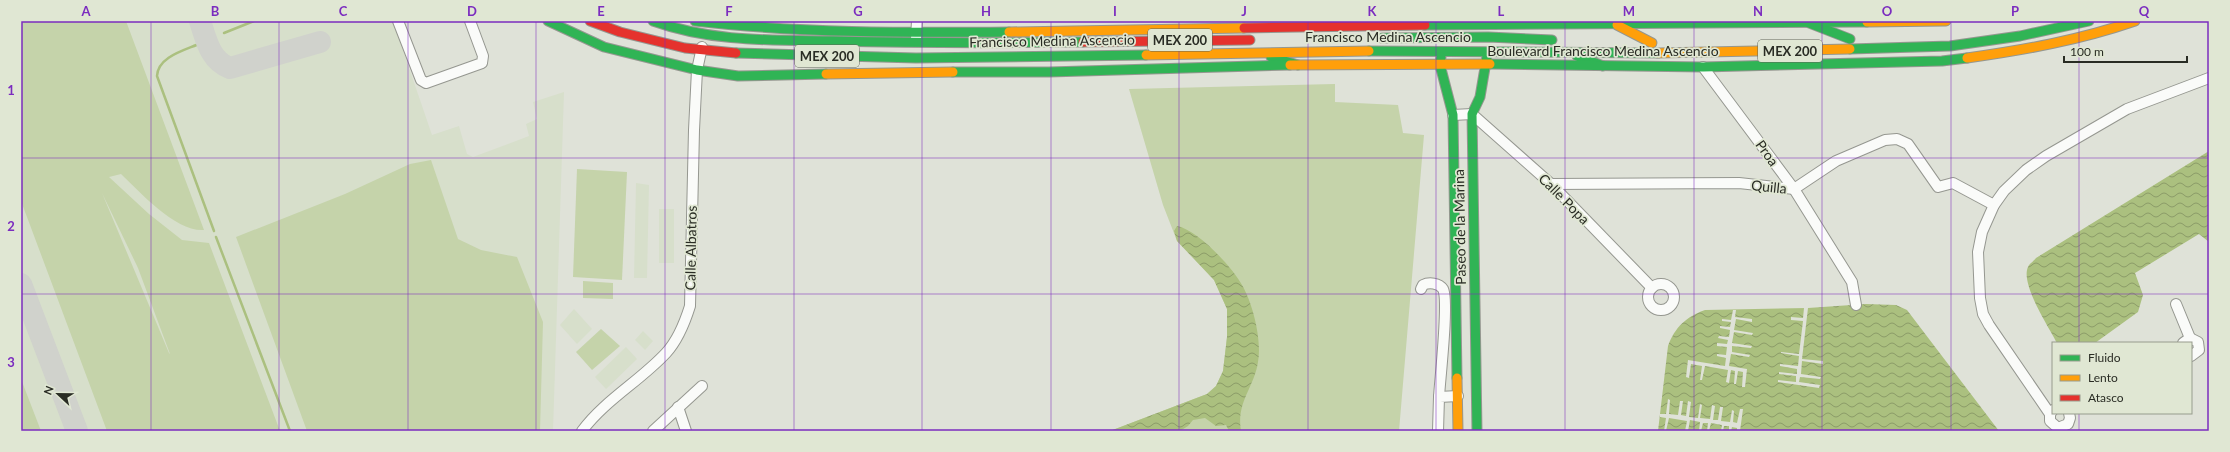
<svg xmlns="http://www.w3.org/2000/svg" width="2230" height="452" font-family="Lato,sans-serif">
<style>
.built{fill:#d7dfcb}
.grass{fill:#c5d3aa;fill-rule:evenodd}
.water{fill:url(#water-waves)}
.pier{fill:#dfe2d8}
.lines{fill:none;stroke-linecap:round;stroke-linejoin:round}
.stream{stroke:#abc07f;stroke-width:2.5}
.taxiway{stroke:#d0d2cc;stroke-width:22}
.street-casing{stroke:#959790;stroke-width:12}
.fast-casing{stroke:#959790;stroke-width:11}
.slow-casing{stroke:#959790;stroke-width:11}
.jam-casing{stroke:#959790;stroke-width:11}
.street{stroke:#fafbf9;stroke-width:10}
.fast{stroke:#30b455;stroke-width:9}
.slow{stroke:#ff9f0a;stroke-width:9}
.jam{stroke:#e5322d;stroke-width:9}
.grid{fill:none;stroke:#7b2cbf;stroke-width:1;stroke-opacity:0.55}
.labels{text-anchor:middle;stroke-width:3.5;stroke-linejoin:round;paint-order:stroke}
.shield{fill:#e0e7d3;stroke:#606458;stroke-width:1}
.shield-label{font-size:13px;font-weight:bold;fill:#292c24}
.street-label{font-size:14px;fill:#292c24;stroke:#e0e7d3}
.neatline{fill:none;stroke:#7b2cbf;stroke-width:1.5}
.grid-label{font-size:13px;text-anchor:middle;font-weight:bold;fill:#7b2cbf}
</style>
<defs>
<pattern id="water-waves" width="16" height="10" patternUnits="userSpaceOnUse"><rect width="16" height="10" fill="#abc07f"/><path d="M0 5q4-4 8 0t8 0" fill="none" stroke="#8b9c68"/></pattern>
</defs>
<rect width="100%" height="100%" fill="#dfe2d8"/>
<g class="built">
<path d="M21 21H393L432 135 459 126 467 154 473 157 529 136 526 124 537 119 533 102 564 92 553 431H21Z"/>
<path d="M636 183 649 185 647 278H634Z"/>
<rect x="659" y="209" width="15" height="54"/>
<path d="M574 309 592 329 577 344 560 325Z"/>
<path d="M643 331 653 341 645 350 635 340Z"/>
<path d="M626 347 637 359 606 389 595 377Z"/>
</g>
<g class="grass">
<path d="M21 21H126L204 230C176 232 141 193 121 174L109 177 149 214 182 240 209 243 280 431H107L21 201ZM102 193 138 268 170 354 169 353Z"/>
<path d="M1335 84V102L1398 105 1403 133 1424 135 1399 431H1110L1207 394 1216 386 1223 371 1227 337V309L1214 280 1177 241 1163 205 1129 89Z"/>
<path d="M431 160 458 239 481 250 517 257 543 322 540 431H307L236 237 345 194 410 164Z"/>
<path d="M577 169 627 172 622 280 573 277Z"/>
<path d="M583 281 613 283V299L583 298Z"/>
<path d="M601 329 620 346 592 370 576 352Z"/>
<path d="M21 379 41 431H21Z"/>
</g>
<g class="water">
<path d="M2209 151V242L2199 234 2135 273 2143 295 2138 312 2095 343H2057C2049 327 2020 284 2028 267 2029 264 2034 261 2036 258Z"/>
<path d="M1177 226C1198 230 1232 267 1242 285 1253 304 1262 340 1258 362 1254 388 1236 402 1241 431H1229L1226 425 1216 426 1205 418 1193 420 1188 426 1180 431H1110L1207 394 1216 386 1223 371 1227 337V309L1214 280 1177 241 1174 231Z"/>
<path d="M1866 304 1896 305 1907 310 1999 431H1658L1668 346C1675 327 1686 317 1705 310L1808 308Z"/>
</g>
<g class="pier">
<path d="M1804 308H1808L1802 359 1823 361V364L1802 361 1801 374 1821 377 1820 379 1800 377 1799 382 1820 385 1819 388 1778 382V380L1796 382V376L1779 374V372L1797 374V369L1780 366V364L1798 366 1799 356 1781 353V352L1799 354 1803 321 1791 320V317L1803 318Z"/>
<path d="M1733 310H1736L1735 317 1752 319V322L1736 319 1734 330 1753 333 1752 335 1734 332 1732 343 1752 346 1751 348 1732 346V352L1750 355 1749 357 1731 354 1729 366 1747 369 1745 387H1742L1743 372 1738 371 1736 384H1734L1735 371 1731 370 1729 383 1726 382 1728 370 1705 366 1702 380H1700L1702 366 1691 364 1689 378 1686 377 1688 360 1725 366 1726 358 1717 356V354L1726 355 1727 347 1717 346V343L1727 344 1728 340 1718 338 1719 336 1729 337 1730 330 1720 328V326L1730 327 1731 322 1722 321V319L1731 320Z"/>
<path d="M1668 399 1670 400 1669 414 1678 415 1680 401H1683L1681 415 1686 416 1688 401 1691 402 1689 417 1698 418 1700 404 1702 405 1700 418 1710 419 1712 405 1715 406 1713 420H1718L1720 407H1723L1721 421 1730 422 1732 410 1734 411 1733 422 1737 423 1740 409H1743L1740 431H1737V428L1732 427 1731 431H1729V426H1724L1723 431H1721L1722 425 1711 423 1709 431H1707L1708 423H1703L1701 431H1699L1700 422 1690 420 1688 431H1685L1687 421 1669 418 1666 431H1664L1666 418 1660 417V414H1666Z"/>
</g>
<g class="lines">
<g class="stream">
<path d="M224 33 254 21"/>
<path d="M201 43C186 50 158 56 157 76L214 231"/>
<path d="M216 237 290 431"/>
</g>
<g class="taxiway">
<path d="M200 21C206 39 210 61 230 68L320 42"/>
<path d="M21 284 77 431"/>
</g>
<defs>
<g id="street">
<path d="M398 21 421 80 426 83 482 63 483 56 470 21"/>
<path d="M916 39 917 21"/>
<path d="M1703 67 1794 189 1852 282 1856 305"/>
<path d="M1453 115 1472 114 1551 184 1652 288"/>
<path d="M1551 184 1739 183 1794 189 1836 161 1885 140 1897 139 1908 144 1938 187 1953 183 1994 205"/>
<circle cx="1661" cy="297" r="13"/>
<path d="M1421 289 1423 285C1429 282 1439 283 1443 289 1449 301 1440 379 1439 397"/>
<path d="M2176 304 2190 338"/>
<path d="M2183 343 2190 338 2198 342 2199 350 2191 356"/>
<path d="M678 407 686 431"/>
<path d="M2053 410 2050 414V421L2058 428 2068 424 2070 418 2069 413"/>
<path d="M2050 414 1989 325 1983 314 1980 298 1978 252 1982 232 1994 205 2004 191 2026 170 2046 156 2127 109 2209 78"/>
<path d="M582 431C605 400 640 381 666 353 678 340 685 322 690 306L694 130 697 70 702 47"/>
<path d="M653 431 702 386"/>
<path d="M1438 431 1439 397 1458 396"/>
</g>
<g id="fast">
<path d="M548 21 604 47 697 70 738 76 826 74"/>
<path d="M653 21C711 42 771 40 832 41 916 43 999 43 1083 42"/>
<path d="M695 21C799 33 904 33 1009 32"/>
<path d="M1809 23 1850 39"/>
<path d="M1425 25 1867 22"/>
<path d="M1382 38 1488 37 1552 40"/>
<path d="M1850 49 1950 46 2020 36 2089 21"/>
<path d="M1369 51 1658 53"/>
<path d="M736 53 916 58 1146 55"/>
<path d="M1577 56 1603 66"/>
<path d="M1271 57 1298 65"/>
<path d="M1441 57 1440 65 1453 115 1457 378"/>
<path d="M1490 64 1703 67 1942 61 1967 58"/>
<path d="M953 72H1049L1290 65"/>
<path d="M1477 431 1472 114 1480 97 1487 56"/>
</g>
<g id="slow">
<path d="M1867 22 1946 21"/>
<path d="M1617 25 1652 43"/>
<path d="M1009 32 1244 28"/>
<path d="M1658 53 1850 49"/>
<path d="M1146 55 1369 51"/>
<path d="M1967 58C2024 50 2080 40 2135 21"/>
<path d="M1290 65 1490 64"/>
<path d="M826 74 953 72"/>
<path d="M1457 378 1458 431"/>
</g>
<g id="jam">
<path d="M590 21 620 32 685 48 736 53"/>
<path d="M1244 28 1425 25"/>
<path d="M1083 42 1250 40"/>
</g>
</defs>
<use href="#street" class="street-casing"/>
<use href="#fast" class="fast-casing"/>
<use href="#slow" class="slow-casing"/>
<use href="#jam" class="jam-casing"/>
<use href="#street" class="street"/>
<use href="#fast" class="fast"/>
<use href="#slow" class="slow"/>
<use href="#jam" class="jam"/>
</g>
<path class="grid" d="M151 21V431M279 21V431M408 21V431M536 21V431M665 21V431M794 21V431M922 21V431M1051 21V431M1179 21V431M1308 21V431M1436 21V431M1565 21V431M1694 21V431M1822 21V431M1951 21V431M2079 21V343M21 158H2209M21 294H2209M2079 413V431"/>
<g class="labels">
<g class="shield">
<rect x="1148" y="29" width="64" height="22" rx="3"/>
<rect x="1758" y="40" width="64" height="22" rx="3"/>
<rect x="795" y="45" width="64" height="22" rx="3"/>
</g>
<g class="shield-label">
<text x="1180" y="45">MEX 200</text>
<text x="1790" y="56">MEX 200</text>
<text x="827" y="61">MEX 200</text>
</g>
<g class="street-label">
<text x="1388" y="42">Francisco Medina Ascencio</text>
<text transform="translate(1052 41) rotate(-1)" y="5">Francisco Medina Ascencio</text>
<text x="1603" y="56">Boulevard Francisco Medina Ascencio</text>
<text transform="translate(1767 153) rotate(54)" y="5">Proa</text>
<text transform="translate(1769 187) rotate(6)" y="5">Quilla</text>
<text transform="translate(1564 199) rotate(45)" y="5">Calle Popa</text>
<text transform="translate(1460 227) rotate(-91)" y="5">Paseo de la Marina</text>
<text transform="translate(691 248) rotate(-89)" y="5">Calle Albatros</text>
</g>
</g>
<rect width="2230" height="452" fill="none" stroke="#e0e7d3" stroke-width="44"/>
<rect x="2052" y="342" width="140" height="72" fill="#e0e7d3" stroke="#979c8d"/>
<rect x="2060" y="355" width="20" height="6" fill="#30b455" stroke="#979c8d"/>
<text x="2088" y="362" font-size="12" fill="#292c24">Fluido</text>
<rect x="2060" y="375" width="20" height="6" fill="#ff9f0a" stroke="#979c8d"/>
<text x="2088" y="382" font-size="12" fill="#292c24">Lento</text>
<rect x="2060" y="395" width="20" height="6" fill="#e5322d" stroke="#979c8d"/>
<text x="2088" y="402" font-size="12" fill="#292c24">Atasco</text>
<g transform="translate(58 394) rotate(292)" stroke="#e0e7d3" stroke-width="3" paint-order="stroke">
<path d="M0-3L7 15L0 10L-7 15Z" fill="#292c24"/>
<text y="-6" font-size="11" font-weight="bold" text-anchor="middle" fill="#292c24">N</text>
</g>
<path d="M2064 56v6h123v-6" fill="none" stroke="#292c24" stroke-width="2"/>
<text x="2070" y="56" font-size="12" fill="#292c24" stroke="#e0e7d3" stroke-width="3" paint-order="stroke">100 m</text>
<rect x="22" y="22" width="2186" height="408" class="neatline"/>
<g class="grid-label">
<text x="86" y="16">A</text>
<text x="215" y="16">B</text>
<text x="343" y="16">C</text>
<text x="472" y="16">D</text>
<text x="601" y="16">E</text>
<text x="729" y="16">F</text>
<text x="858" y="16">G</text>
<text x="986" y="16">H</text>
<text x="1115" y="16">I</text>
<text x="1244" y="16">J</text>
<text x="1372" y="16">K</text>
<text x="1501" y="16">L</text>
<text x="1629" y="16">M</text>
<text x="1758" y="16">N</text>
<text x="1887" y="16">O</text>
<text x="2015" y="16">P</text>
<text x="2144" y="16">Q</text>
<text x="11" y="95">1</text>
<text x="11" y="231">2</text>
<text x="11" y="367">3</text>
</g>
</svg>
